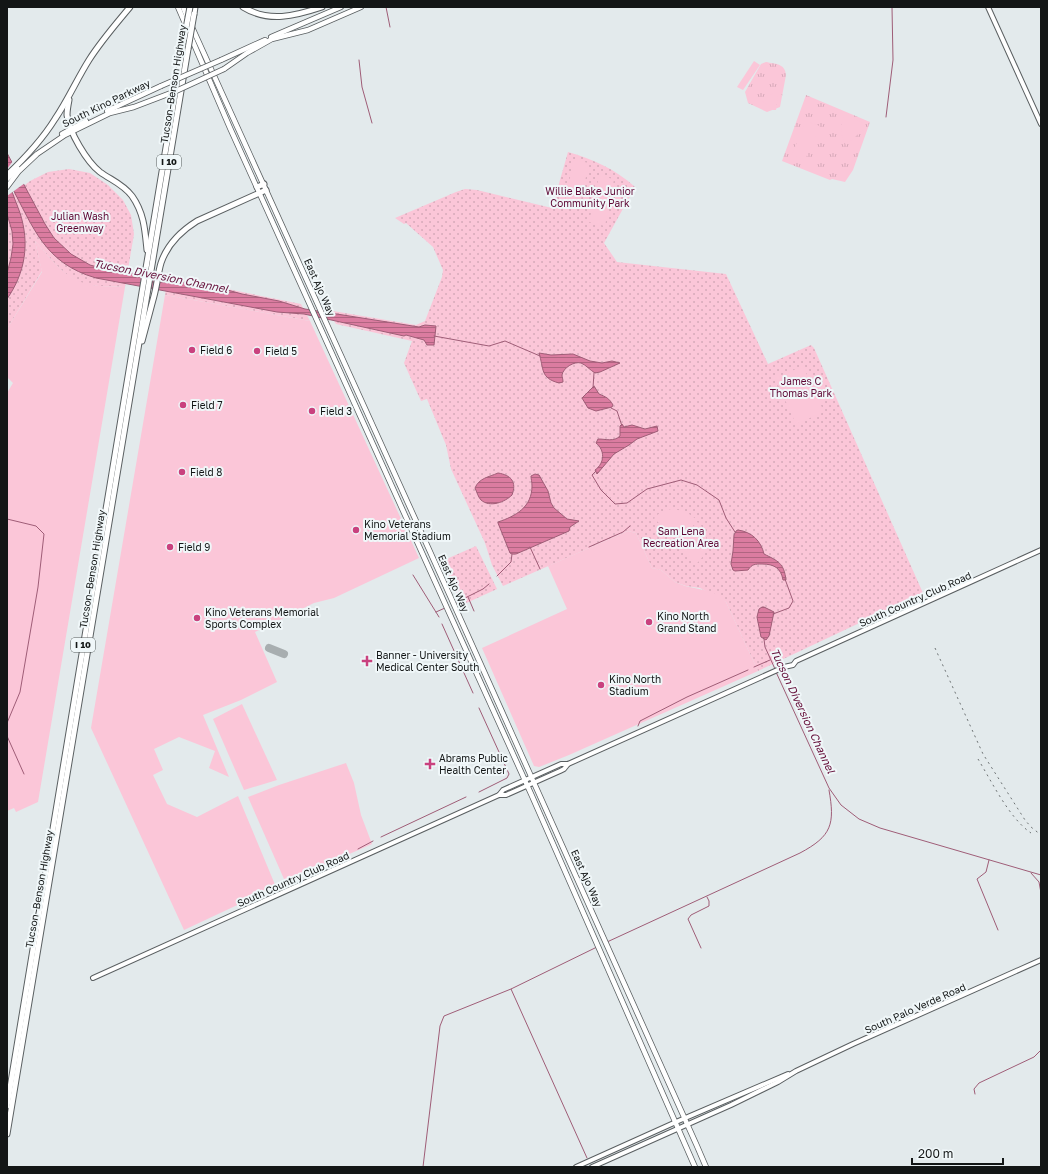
<svg xmlns="http://www.w3.org/2000/svg" width="1048" height="1174" font-family="'Golos Text',sans-serif">
<style>
.grass{fill:url(#grass-tufts)}
.park{fill:url(#park-dots)}
.pitch{fill:#fbc6d8}
.water{fill:url(#water-rules);stroke:#9f5d77}
.pier{fill:#e3eaec}
.lines{fill:none;stroke-linecap:round;stroke-linejoin:round}
.stream{stroke:#9f5d77;stroke-width:1}
.taxiway{stroke:#a8aeb0;stroke-width:8}
.secondary-casing{stroke:#5a5f61;stroke-width:6}
.primary-casing{stroke:#5a5f61;stroke-width:6}
.highway-casing{stroke:#5a5f61;stroke-width:7}
.secondary{stroke:#fff;stroke-width:4}
.primary{stroke:#fff;stroke-width:4.5}
.highway{stroke:#fff;stroke-width:5}
.rail{stroke:#6d7273;stroke-width:1;stroke-dasharray:2 4;stroke-linecap:butt}
.primary-bridge-casing{stroke:#5a5f61;stroke-width:6;stroke-linecap:butt}
.highway-bridge-casing{stroke:#5a5f61;stroke-width:7;stroke-linecap:butt}
.primary-bridge{stroke:#fff;stroke-width:4.5}
.highway-bridge{stroke:#fff;stroke-width:5}
.poi-dot{fill:#c9417e;stroke:#f0f7f9;stroke-width:1.5}
.labels{text-anchor:middle;stroke-width:4;stroke-linejoin:round;paint-order:stroke}
.shield{fill:#f0f7f9;stroke:#555a5a;stroke-width:1}
.shield-label{font-size:9px;font-weight:bold;fill:#131616}
.street-label{font-size:10px;fill:#131616;stroke:#f0f7f9}
.park-label{font-size:10px;fill:#5f0835;stroke:#f0f7f9}
.poi-label{font-size:10px;fill:#131616;stroke:#f0f7f9;text-anchor:start}
.water-label{font-size:11px;font-style:italic;fill:#67123c;stroke:#f0f7f9}
</style>
<defs>
<pattern id="grass-tufts" width="24" height="20" patternUnits="userSpaceOnUse"><rect width="24" height="20" fill="#fbc6d8"/><path d="M3 7l-1-3M5 7V3M7 7l1-3M15 17l-1-3M17 17v-4M19 17l1-3" fill="none" stroke="#d6a9b9"/></pattern>
<pattern id="park-dots" width="8" height="8" patternUnits="userSpaceOnUse"><rect width="8" height="8" fill="#fbc6d8"/><path d="M2 2h.1M6 6h.1" fill="none" stroke="#d6a9b9" stroke-width="1.8" stroke-linecap="round"/></pattern>
<pattern id="water-rules" width="6" height="5" patternUnits="userSpaceOnUse"><rect width="6" height="5" fill="#db7ca0"/><path d="M0 2.5h6" fill="none" stroke="#b06581"/></pattern>
</defs>
<rect width="100%" height="100%" fill="#e3eaec"/>
<g class="grass">
<path d="M766 62C775 64 785 63 786 75L780 107 767 112 748 103 745 92 761 64Z"/>
<path d="M806 95 870 122 853 170 845 182 832 179 830 180 782 161Z"/>
</g>
<g class="park">
<path d="M568 152C593 159 615 169 635 187L604 243 617 262 726 274 768 364 811 345 814 348 923 593 758 671 726 602 700 588 686 586 675 582 661 570 652 568 636 533 628 531 503 586 492 565 485 543 451 469 446 445 427 399 421 401 404 363 412 341 336 324 327 310 416 325 425 321 442 277 443 270 433 247 406 223 404 224 395 218 456 192 465 189 477 190 552 208Z"/>
<path d="M69 169 90 173 108 185 123 200 131 215 134 234 125 287C112 286 97 287 84 284 64 278 49 256 35 241L42 271 7 329V199L30 181 48 172Z"/>
<path d="M168 277 301 304 310 321 165 295Z"/>
<path d="M476 546 497 589 462 605 442 561Z"/>
</g>
<g class="pitch">
<path d="M754 61 760 65 743 90 737 87Z"/>
<path d="M774 93 778 94 776 110H773L760 99Z"/>
<path d="M846 114 865 124 866 127 846 145C840 135 839 124 846 114Z"/>
<path d="M806 121 820 126 805 160 792 154Z"/>
<path d="M574 160 589 163 579 208 564 204Z"/>
<path d="M599 176 614 179 605 226 589 222Z"/>
<path d="M35 241C49 256 64 278 84 283 97 287 112 286 125 287L38 802 16 812 14 808 7 811V393L13 383 7 377V329L42 272Z"/>
<path d="M165 295 310 321 419 558 334 598 314 603 255 632 277 682 241 700 203 715 229 777 209 768 215 751 179 737 154 749 163 770 153 775 167 804 197 817 238 796 276 887 184 930 91 728Z"/>
<path d="M803 366 824 412 796 424 775 378Z"/>
<path d="M671 509 685 511 696 519 675 538H673L654 518 661 512Z"/>
<path d="M698 522C710 535 710 552 696 564L677 543 679 539Z"/>
<path d="M628 531 636 533 652 568 661 570 675 582 685 586 713 592 726 602 758 671 569 755 539 767 534 766 482 648 567 609 548 566Z"/>
<path d="M242 704 277 780 244 790 213 719Z"/>
<path d="M346 763 354 783 361 815 372 844 288 881 284 879 248 797 279 785Z"/>
</g>
<g class="water">
<path d="M7 153 45 224 54 238 71 254 90 265 101 268 102 266C132 274 163 280 194 283V285L224 291V289L242 294 279 301 305 309 419 327 425 325 436 326 434 345H427L424 340 406 335 404 336 304 314 277 312 96 278C44 263 34 228 10 184 12 194 17 204 20 213 30 244 25 273 7 299V273L11 258 13 244 12 231 7 214Z"/>
<path d="M539 353 551 355 573 354 590 361 602 363 612 361 620 363 600 372 595 373C590 370 586 365 581 363 574 361 563 368 562 375 562 377 563 379 563 382L559 383C540 378 544 369 539 353Z"/>
<path d="M594 386 599 394C606 397 609 398 613 405L612 407 596 411 588 408 582 398Z"/>
<path d="M622 424 624 427 632 425 645 429 657 426 658 431 637 439 629 445 614 454 597 474 595 470C605 463 605 450 596 443L598 439C606 439 614 442 620 436V426Z"/>
<path d="M498 473C511 475 517 482 512 495 505 502 490 508 481 500 478 497 477 492 475 488 479 478 489 477 498 473Z"/>
<path d="M535 474 539 475 548 491 551 503 554 508 567 519 579 521 570 527 569 531 516 554H512L510 553 498 523V522C516 516 532 507 532 486 532 482 531 479 531 476Z"/>
<path d="M738 530C752 532 761 541 764 554 778 561 784 563 786 580H783C781 568 774 564 762 564 755 564 752 564 748 570L735 571 733 570 731 564 733 551 734 535 736 531Z"/>
<path d="M762 607H764L774 612 769 636 766 640 761 637 757 617 759 609Z"/>
</g>
<path class="pier" d="M13 161 25 183 7 196V169Z"/>
<g class="lines">
<g class="stream">
<path d="M386 7 390 27"/>
<path d="M359 60 362 87 372 123"/>
<path d="M886 117 893 60 892 7"/>
<path d="M434 336 489 346 505 341 540 356"/>
<path d="M593 388 594 373"/>
<path d="M611 408 617 411 622 426"/>
<path d="M596 471 592 475 601 490 615 504 627 503 647 489 681 480 697 485 719 500 726 518 735 532"/>
<path d="M7 519 36 526 44 534 38 587 20 692 7 723"/>
<path d="M530 547 540 569"/>
<path d="M589 547 623 532 630 526"/>
<path d="M413 575 439 617"/>
<path d="M497 576 511 562 512 554"/>
<path d="M468 597 474 611"/>
<path d="M455 603 483 589 489 584"/>
<path d="M436 612 445 608"/>
<path d="M773 614 789 608 793 601 785 579"/>
<path d="M442 624 473 693"/>
<path d="M764 639 765 647 775 669"/>
<path d="M754 667 770 660"/>
<path d="M776 672 829 788 841 805 859 819 880 828 1041 875"/>
<path d="M479 708 509 774 507 778 479 792"/>
<path d="M638 726 640 721 687 697 748 670"/>
<path d="M7 736 24 774"/>
<path d="M381 837 466 797"/>
<path d="M358 849 373 841"/>
<path d="M989 860 986 872 977 879 998 930"/>
<path d="M1031 873 1039 882 1041 893"/>
<path d="M607 942 800 853C832 836 835 824 829 790"/>
<path d="M701 948 688 919 691 915 709 906V901L707 897"/>
<path d="M975 1094 974 1089 979 1083 1034 1057 1041 1050"/>
<path d="M587 1158 511 989 597 947"/>
<path d="M423 1167 440 1026 444 1016 511 989"/>
</g>
<path class="taxiway" d="M269 648 284 654"/>
<defs>
<g id="secondary">
<path d="M988 7 1041 124"/>
<path d="M499 795 503 790 561 764H568L784 667 793 665 796 661 1041 550"/>
<path d="M93 978 499 795H506L560 771 564 769 568 764"/>
<path d="M576 1167 676 1122 788 1074"/>
<path d="M592 1167 731 1105 778 1082 796 1071 853 1044 1041 960"/>
</g>
<g id="primary">
<path d="M178 7 230 128 532 796 695 1167"/>
<path d="M183 7 188 19"/>
<path d="M191 25 451 598 697 1146 706 1167"/>
<path d="M271 37 341 7"/>
<path d="M221 60 265 40"/>
<path d="M224 69 247 53 272 39 308 30 361 7"/>
<path d="M107 111 161 86"/>
<path d="M62 134 86 121"/>
<path d="M7 179 18 169"/>
<path d="M7 187 19 171 37 154 65 135 110 113 134 107 176 91"/>
</g>
<g id="highway">
<path d="M243 7C269 23 295 16 322 7"/>
<path d="M194 14 195 7"/>
<path d="M69 100C68 105 67 110 67 115 69 132 87 162 100 172 111 180 123 184 132 196 144 213 145 230 147 250"/>
<path d="M7 175C25 158 42 140 55 119 68 100 77 79 89 60 101 41 116 24 130 7"/>
<path d="M257 187 264 184"/>
<path d="M142 341C146 326 150 311 154 296 157 285 158 273 161 263 167 245 181 231 197 221L266 190"/>
<path d="M7 1106 184 39"/>
<path d="M7 1134 188 49"/>
</g>
</defs>
<use href="#secondary" class="secondary-casing"/>
<use href="#primary" class="primary-casing"/>
<use href="#highway" class="highway-casing"/>
<use href="#secondary" class="secondary"/>
<use href="#primary" class="primary"/>
<use href="#highway" class="highway"/>
<g class="rail">
<path d="M935 648 983 754 1025 820 1031 827 1041 835"/>
<path d="M978 759C992 782 1009 818 1031 833"/>
</g>
<defs>
<g id="primary-bridge">
<path d="M161 86 221 60"/>
<path d="M176 91 224 69"/>
</g>
<g id="highway-bridge">
<path d="M184 39 190 7"/>
<path d="M188 49 194 14"/>
</g>
</defs>
<use href="#primary-bridge" class="primary-bridge-casing"/>
<use href="#highway-bridge" class="highway-bridge-casing"/>
<use href="#primary-bridge" class="primary-bridge"/>
<use href="#highway-bridge" class="highway-bridge"/>
</g>
<g class="poi-dot">
<circle cx="192" cy="350" r="4"/>
<circle cx="257" cy="351" r="4"/>
<circle cx="183" cy="405" r="4"/>
<circle cx="312" cy="411" r="4"/>
<circle cx="182" cy="472" r="4"/>
<circle cx="356" cy="530" r="4"/>
<circle cx="170" cy="547" r="4"/>
<circle cx="197" cy="618" r="4"/>
<circle cx="649" cy="622" r="4"/>
<path d="M365 655h4v4h4v4h-4v4h-4v-4h-4v-4h4z"/>
<circle cx="601" cy="685" r="4"/>
<path d="M428 758h4v4h4v4h-4v4h-4v-4h-4v-4h4z"/>
</g>
<g class="labels">
<g class="shield">
<rect x="157" y="155" width="24" height="14" rx="3"/>
<rect x="71" y="638" width="24" height="14" rx="3"/>
</g>
<g class="shield-label">
<text x="169" y="165">I 10</text>
<text x="83" y="648">I 10</text>
</g>
<g class="street-label">
<text transform="translate(173 84) rotate(-81)" y="4">Tucson–Benson Highway</text>
<text transform="translate(106 103) rotate(-26)" y="4">South Kino Parkway</text>
<text transform="translate(320 287) rotate(66)" y="4">East Ajo Way</text>
<text transform="translate(92 569) rotate(-81)" y="4">Tucson–Benson Highway</text>
<text transform="translate(454 583) rotate(66)" y="4">East Ajo Way</text>
<text transform="translate(915 599) rotate(-24)" y="4">South Country Club Road</text>
<text transform="translate(587 878) rotate(66)" y="4">East Ajo Way</text>
<text transform="translate(293 879) rotate(-24)" y="4">South Country Club Road</text>
<text transform="translate(39 889) rotate(-80)" y="4">Tucson–Benson Highway</text>
<text transform="translate(915 1008) rotate(-24)" y="4">South Palo Verde Road</text>
</g>
<g class="park-label">
<text x="590" y="195">Willie Blake Junior<tspan x="590" dy="12">Community Park</tspan></text>
<text x="80" y="220">Julian Wash<tspan x="80" dy="12">Greenway</tspan></text>
<text x="801" y="385">James C<tspan x="801" dy="12">Thomas Park</tspan></text>
<text x="681" y="535">Sam Lena<tspan x="681" dy="12">Recreation Area</tspan></text>
</g>
<g class="poi-label">
<text x="200" y="354">Field 6</text>
<text x="265" y="355">Field 5</text>
<text x="191" y="409">Field 7</text>
<text x="320" y="415">Field 3</text>
<text x="190" y="476">Field 8</text>
<text x="364" y="528">Kino Veterans<tspan x="364" dy="12">Memorial Stadium</tspan></text>
<text x="178" y="551">Field 9</text>
<text x="205" y="616">Kino Veterans Memorial<tspan x="205" dy="12">Sports Complex</tspan></text>
<text x="657" y="620">Kino North<tspan x="657" dy="12">Grand Stand</tspan></text>
<text x="376" y="659">Banner - University<tspan x="376" dy="12">Medical Center South</tspan></text>
<text x="609" y="683">Kino North<tspan x="609" dy="12">Stadium</tspan></text>
<text x="439" y="762">Abrams Public<tspan x="439" dy="12">Health Center</tspan></text>
</g>
<g class="water-label">
<text transform="translate(161 276) rotate(11)" y="4">Tucson Diversion Channel</text>
<text transform="translate(803 711) rotate(65)" y="4">Tucson Diversion Channel</text>
</g>
</g>
<rect width="1048" height="1174" fill="none" stroke="#131616" stroke-width="16"/>
<path d="M912 1158v6h91v-6" fill="none" stroke="#131616" stroke-width="2"/>
<text x="918" y="1158" font-size="12" fill="#131616" stroke="#f0f7f9" stroke-width="3" paint-order="stroke">200 m</text>
</svg>
